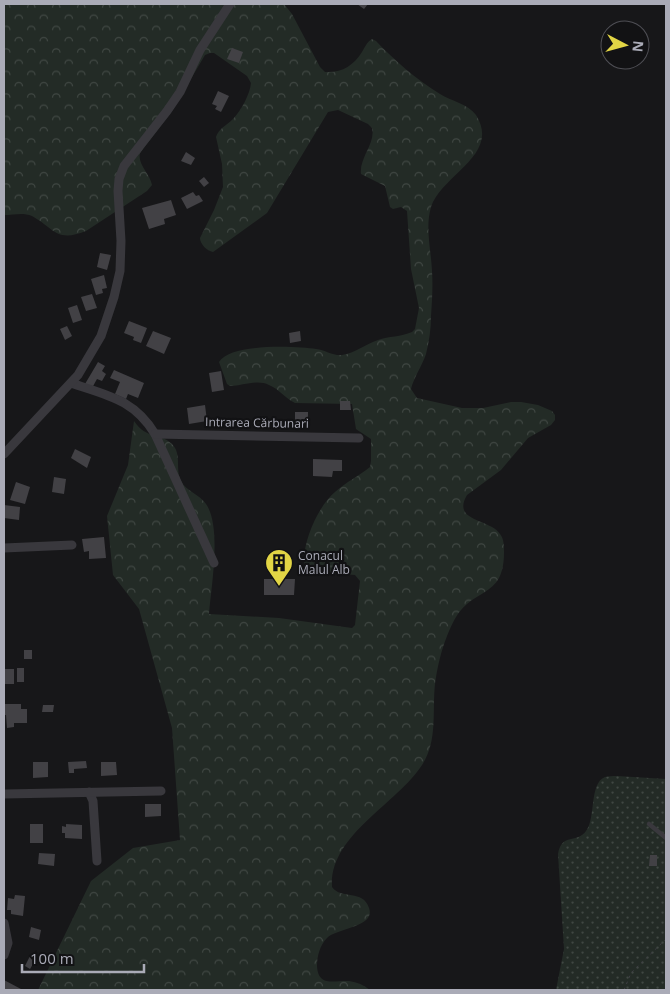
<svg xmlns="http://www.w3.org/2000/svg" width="670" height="994" font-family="'Open Sans',sans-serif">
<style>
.grass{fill:url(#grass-dots)}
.forest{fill:url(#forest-crowns)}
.building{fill:#424145}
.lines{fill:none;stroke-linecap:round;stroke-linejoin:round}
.path{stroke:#3e3e44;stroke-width:1;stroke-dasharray:2.5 4;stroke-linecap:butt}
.service{stroke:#39383d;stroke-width:4.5}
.minor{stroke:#39383d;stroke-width:9}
.labels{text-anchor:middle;stroke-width:4.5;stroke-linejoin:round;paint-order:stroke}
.street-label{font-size:12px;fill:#aaabb7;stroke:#121214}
.poi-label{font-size:12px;fill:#aaabb7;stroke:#121214;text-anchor:start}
</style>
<defs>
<pattern id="grass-dots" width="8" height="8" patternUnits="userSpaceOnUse" patternTransform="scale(1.25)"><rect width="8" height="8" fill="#232b26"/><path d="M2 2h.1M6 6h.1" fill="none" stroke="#404743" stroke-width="1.8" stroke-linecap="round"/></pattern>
<pattern id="forest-crowns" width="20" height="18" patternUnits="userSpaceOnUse" patternTransform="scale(1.25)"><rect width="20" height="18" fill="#232b26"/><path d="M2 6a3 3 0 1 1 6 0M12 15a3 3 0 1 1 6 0" fill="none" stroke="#404743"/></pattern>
</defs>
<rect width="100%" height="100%" fill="#171719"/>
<path class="grass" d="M617 776 666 779V990H556L564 949 558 854C562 832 577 844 586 831 596 819 589 783 605 777 608 776 613 776 617 776Z"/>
<path class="forest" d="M4 4H284L292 14 320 67 325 72C342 73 353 66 362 52 365 47 367 42 372 39L376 41C395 61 416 79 440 94 451 101 468 104 476 115 501 155 442 174 431 207 425 227 431 250 432 271 433 286 432 301 431 316 431 329 429 342 426 354 422 366 414 377 411 389L417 398 462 408H483L511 402H521L538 405 552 411 555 415V420L551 425 528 438 501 470 467 495C451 522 491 519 500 534 504 539 504 546 504 552 504 561 503 570 499 578 492 591 477 595 467 604 457 612 452 624 447 636 441 651 437 668 435 684 432 711 438 741 422 765 397 804 329 835 332 887 341 900 363 889 369 908 376 927 337 928 327 938 320 945 317 956 317 966 318 988 336 980 349 981 357 982 364 985 370 990H38L91 881 133 848 180 840 172 728 139 609 113 575 107 516 128 465 134 421C147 440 159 432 172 444 182 454 175 469 181 481 186 491 199 494 206 504 222 527 211 587 209 614L279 618 352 628 355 625 360 581 355 575 309 571 305 568C300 546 318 506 335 492 346 482 359 476 370 467L371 461V439L356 429 352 404 295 403C285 398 279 389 269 385 258 379 242 386 230 386L227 384 219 362C230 343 296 346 316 349 325 350 333 356 342 355 355 353 366 344 378 340 389 336 401 337 412 332L415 329 419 308 411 269 407 211 401 207 393 209 390 207 385 186 361 174C359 158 376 143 372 128L368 124 338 110 328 112 267 213 213 252C207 251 200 244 200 238L214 210 223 187 222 164 216 137C219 128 226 126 233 119 241 111 250 94 251 83L247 76 214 53H210L205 55 172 111 140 153C137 164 150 174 152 185L147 191 86 231C56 243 54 228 32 216 23 212 13 215 4 215Z"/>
<g class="building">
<path d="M357 4H368L364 9Z"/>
<path d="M232 48 243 52 239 63 227 59Z"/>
<path d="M218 91 229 96 221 112 215 109 217 106 212 104Z"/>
<path d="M186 152 195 158 191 165 181 161Z"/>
<path d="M204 177 209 183 204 187 199 181Z"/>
<path d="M193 192 196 196 199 195 203 201 187 209 181 198Z"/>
<path d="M171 200 176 215 164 219 165 224 149 229 142 208Z"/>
<path d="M100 253 111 255 107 270 97 267Z"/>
<path d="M104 275 107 288 102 289 103 293 96 295 91 279Z"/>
<path d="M92 294 97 308 86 311 81 297Z"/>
<path d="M77 305 82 320 73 323 68 308Z"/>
<path d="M129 321 147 328 141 343 133 340 134 337 124 333Z"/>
<path d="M67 326 72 336 65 340 60 329Z"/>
<path d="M153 331 171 338 164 354 146 346Z"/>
<path d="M300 331 301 341 290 343 289 333Z"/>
<path d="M98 362 105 366 102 371 106 374 102 381 97 379 92 388 85 384Z"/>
<path d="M114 370 144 383 138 398 128 394 126 399 115 394 120 382 110 378Z"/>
<path d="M221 371 224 390 212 392 209 373Z"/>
<path d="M340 401H350L351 410H340Z"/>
<path d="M205 405 207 421 189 424 187 408Z"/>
<path d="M295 412H308V426L295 425Z"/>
<path d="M75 449 91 457 87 468 71 458Z"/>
<path d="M313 459 342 460V471H333L332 477 313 476Z"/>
<path d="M54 477 66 479 64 494 52 492Z"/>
<path d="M16 482 30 487 25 504 10 500Z"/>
<path d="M4 505 20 507 19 520 4 518Z"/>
<path d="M104 537 106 558 89 559V551L84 552 82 539Z"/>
<path d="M264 579H295L294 595H264Z"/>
<rect x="24" y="650" width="8" height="9"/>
<rect x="17" y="668" width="7" height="14"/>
<rect x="4" y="669" width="10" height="15"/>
<path d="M4 704H21V709H27V723H14V727L7 728 6 715H4Z"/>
<path d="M43 705H54L53 712H42Z"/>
<path d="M86 761 87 768 74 769V773H69L68 762Z"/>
<path d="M33 762H48V777L33 778Z"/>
<path d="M101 762H116L117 775 101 776Z"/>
<path d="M145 804H161V816L145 817Z"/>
<rect x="30" y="824" width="13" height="19"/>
<path d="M66 824 82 825V839L65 838V833H62V826L66 827Z"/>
<path d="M39 853 55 854 54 866 38 864Z"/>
<path d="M650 855H657V866H649Z"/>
<path d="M15 895 25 896 23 916 11 914V910H7L8 898 14 899Z"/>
<path d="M31 927 41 930 39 940 29 937Z"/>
<path d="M30 956 36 959 30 969 25 966Z"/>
<path d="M4 980 21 989 20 990H4Z"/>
</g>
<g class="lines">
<path class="path" d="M624 990 631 973 666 939"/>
<path class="service" d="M649 824 666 838"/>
<g class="minor">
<path d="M71 383C106 395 134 399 155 434L214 563"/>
<path d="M155 434 359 438"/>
<path d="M4 454 78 375 101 336 114 297 120 271 121 241 118 191 119 179 124 166 167 111 180 92 200 50 230 4"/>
<path d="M4 548 72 545"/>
<path d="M89 792 93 801 97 861"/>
<path d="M4 794 161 791"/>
<path d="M4 923 8 943 4 955"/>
</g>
</g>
<defs>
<symbol id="building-pin" viewBox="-11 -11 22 30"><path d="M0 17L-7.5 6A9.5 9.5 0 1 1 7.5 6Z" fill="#e2d545" stroke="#121214"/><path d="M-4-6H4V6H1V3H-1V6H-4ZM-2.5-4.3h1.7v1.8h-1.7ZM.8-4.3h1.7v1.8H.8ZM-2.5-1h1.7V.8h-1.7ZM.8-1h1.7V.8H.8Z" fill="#111"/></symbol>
</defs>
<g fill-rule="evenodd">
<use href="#building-pin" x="263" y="547" width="32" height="43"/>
</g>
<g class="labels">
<g class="street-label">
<text transform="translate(257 423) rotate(1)" y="4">Intrarea Cărbunari</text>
</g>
<g class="poi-label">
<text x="298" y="560">Conacul<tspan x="298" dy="14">Malul Alb</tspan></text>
</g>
</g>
<rect width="670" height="994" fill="none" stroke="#aaabb7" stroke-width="10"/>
<g transform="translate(625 45) rotate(96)"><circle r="24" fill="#121214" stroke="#4f4f55"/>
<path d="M0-4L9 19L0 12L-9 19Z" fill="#e2d545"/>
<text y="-8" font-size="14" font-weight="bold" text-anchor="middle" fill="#aaabb7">N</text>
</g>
<path d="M22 964v8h122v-8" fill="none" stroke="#aaabb7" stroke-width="2.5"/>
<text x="30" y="964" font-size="15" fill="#aaabb7" stroke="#121214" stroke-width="4" paint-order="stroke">100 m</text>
</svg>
